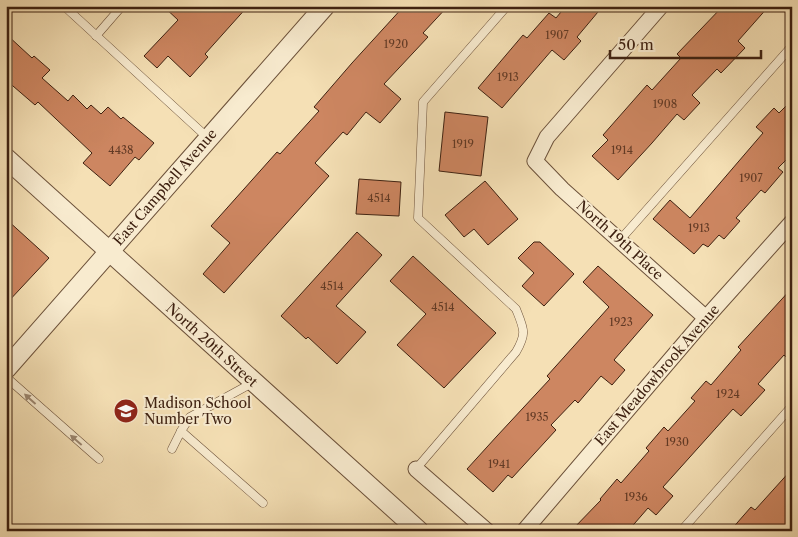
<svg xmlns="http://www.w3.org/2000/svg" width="798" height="537" font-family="'Libre Caslon Text',serif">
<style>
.building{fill:#cd8661;stroke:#3e2111}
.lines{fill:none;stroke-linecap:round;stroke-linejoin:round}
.service-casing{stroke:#6c513a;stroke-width:9}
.minor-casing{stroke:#6c513a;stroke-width:17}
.tertiary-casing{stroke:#6c513a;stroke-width:21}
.service{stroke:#f8ebcf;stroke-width:8}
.minor{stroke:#f8ebcf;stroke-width:15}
.tertiary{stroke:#f8ebcf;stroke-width:19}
.oneway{fill:#9b8670}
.labels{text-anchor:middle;stroke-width:4;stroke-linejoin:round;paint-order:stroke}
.number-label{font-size:11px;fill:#623a25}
.street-label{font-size:14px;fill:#3e2111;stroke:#f8ebcf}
.poi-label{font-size:14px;fill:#3e2111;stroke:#f8ebcf;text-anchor:start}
</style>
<rect width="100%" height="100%" fill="#f5e0b5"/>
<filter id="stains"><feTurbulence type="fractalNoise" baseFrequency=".004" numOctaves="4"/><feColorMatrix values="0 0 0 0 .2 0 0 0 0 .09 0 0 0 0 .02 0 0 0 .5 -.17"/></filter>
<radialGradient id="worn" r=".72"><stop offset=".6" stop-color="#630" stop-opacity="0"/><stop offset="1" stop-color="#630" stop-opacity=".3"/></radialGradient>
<g class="building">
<path d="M163 6H248L205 54 208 57 190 77 168 56 157 68 144 56 178 20Z"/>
<path d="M404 6H448L423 33 428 37 384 84 401 99 380 123 366 112 347 135 343 132 315 163 329 176 224 293 203 274 230 243 211 226 277 152 280 154 319 111 314 107 352 63Z"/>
<path d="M566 6H603L577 37 581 41 564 60 552 50 502 108 478 88 523 35 527 38 549 13 556 18Z"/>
<path d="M723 6H769L738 41 745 48 721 73 717 69 692 95 700 103 684 120 677 114 652 143 618 180 592 156 608 140 603 135 647 85 652 90 681 58 677 54Z"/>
<path d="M6 34 32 58 34 56 50 70 42 78 68 101 73 95 87 109 91 105 101 114 108 107 121 119 123 117 154 143 139 160 135 157 110 186 83 163 92 153 38 102 35 105 6 80Z"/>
<path d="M792 100V154L778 168 783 172 765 193 761 190 736 218 740 221 724 239 719 235 708 247 703 244 694 254 653 219 670 200 690 218 763 133 756 127 774 108 779 113Z"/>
<path d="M445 112 488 117 481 176 439 171Z"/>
<path d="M359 179 401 182 399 216 356 214Z"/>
<path d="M485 181 518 219 488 245 474 229 464 237 445 215Z"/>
<path d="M6 219 49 258 6 304Z"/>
<path d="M357 232 382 255 336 306 366 332 337 364 308 337 306 339 281 316Z"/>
<path d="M534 242H540L574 274 544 306 522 286 534 273 518 258Z"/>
<path d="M413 256 496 333 444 388 397 345 426 314 390 281Z"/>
<path d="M598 266 653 315 614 360 625 370 612 385 601 376 578 403 575 400 551 425 556 430 512 478 508 475 493 492 467 469 497 436 550 379 547 376 609 307 583 282Z"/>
<path d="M792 288V363L784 355 758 384 765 390 741 416 733 409 663 487 673 496 656 515 648 508 628 531H571L601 500 600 499 617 479 621 483 649 451 646 448 664 427 668 431 695 401 691 398 706 381 711 385 741 350 738 347Z"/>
<path d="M792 469V518L781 531H730L751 507 755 510Z"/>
</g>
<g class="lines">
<defs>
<g id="service">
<path d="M64 6 208 138"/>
<path d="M96 36 122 6"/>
<path d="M620 240 792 46"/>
<path d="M6 377 99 459"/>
<path d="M181 431 263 503"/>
<path d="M172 449 181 431 190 417 254 382"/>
<path d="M416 469 516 352C527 333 524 329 516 309L418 218 423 102 507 6"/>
<path d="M681 531 792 406"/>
</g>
<g id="minor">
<path d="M661 6 547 137 535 161 562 189 706 318"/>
<path d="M416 469 487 531"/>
<path d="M524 531 706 318 792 222"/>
</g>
<g id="tertiary">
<path d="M6 158 419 531"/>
<path d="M6 369 325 6"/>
</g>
</defs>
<use href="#service" class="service-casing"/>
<use href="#minor" class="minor-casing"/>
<use href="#tertiary" class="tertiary-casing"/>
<use href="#service" class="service"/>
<use href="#minor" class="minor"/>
<use href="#tertiary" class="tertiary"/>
</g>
<defs><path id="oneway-solid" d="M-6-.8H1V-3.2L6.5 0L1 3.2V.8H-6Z" transform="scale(1.25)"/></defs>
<g class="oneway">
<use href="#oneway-solid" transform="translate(30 399) rotate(-138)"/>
<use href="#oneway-solid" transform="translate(76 440) rotate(-139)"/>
</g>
<defs>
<symbol id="school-disc" viewBox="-11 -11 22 22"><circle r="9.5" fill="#8f2418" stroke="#f8ebcf"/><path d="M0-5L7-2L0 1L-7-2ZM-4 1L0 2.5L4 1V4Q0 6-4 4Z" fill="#fff"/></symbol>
</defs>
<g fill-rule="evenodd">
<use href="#school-disc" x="112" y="397" width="28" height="28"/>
</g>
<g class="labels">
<g class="number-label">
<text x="557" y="39">1907</text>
<text x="396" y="48">1920</text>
<text x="508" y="81">1913</text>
<text x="665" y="108">1908</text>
<text x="463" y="148">1919</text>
<text x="121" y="154">4438</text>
<text x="622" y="154">1914</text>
<text x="751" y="182">1907</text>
<text x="379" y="202">4514</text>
<text x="699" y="232">1913</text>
<text x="332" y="290">4514</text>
<text x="443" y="311">4514</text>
<text x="621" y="326">1923</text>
<text x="728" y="398">1924</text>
<text x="537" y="421">1935</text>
<text x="677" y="446">1930</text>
<text x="499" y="468">1941</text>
<text x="636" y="501">1936</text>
</g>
<g class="street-label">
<text transform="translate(165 187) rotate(-49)" y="5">East Campbell Avenue</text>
<text transform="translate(620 240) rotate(42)" y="5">North 19th Place</text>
<text transform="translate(212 345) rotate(42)" y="5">North 20th Street</text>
<text transform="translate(657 375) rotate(-49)" y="5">East Meadowbrook Avenue</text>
</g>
<g class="poi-label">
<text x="144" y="408">Madison School<tspan x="144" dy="16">Number Two</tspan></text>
</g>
</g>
<rect width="798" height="537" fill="none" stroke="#f5e0b5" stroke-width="25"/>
<rect x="8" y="8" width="783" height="522" fill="none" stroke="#3e2111" stroke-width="2.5"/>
<rect x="12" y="12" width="773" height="512" fill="none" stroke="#3e2111"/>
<path d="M610 50v8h151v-8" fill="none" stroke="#3e2111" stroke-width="2.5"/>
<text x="618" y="50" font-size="15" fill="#3e2111" stroke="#f8ebcf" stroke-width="4" paint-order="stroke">50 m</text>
<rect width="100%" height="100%" filter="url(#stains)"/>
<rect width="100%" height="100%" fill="url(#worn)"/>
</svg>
